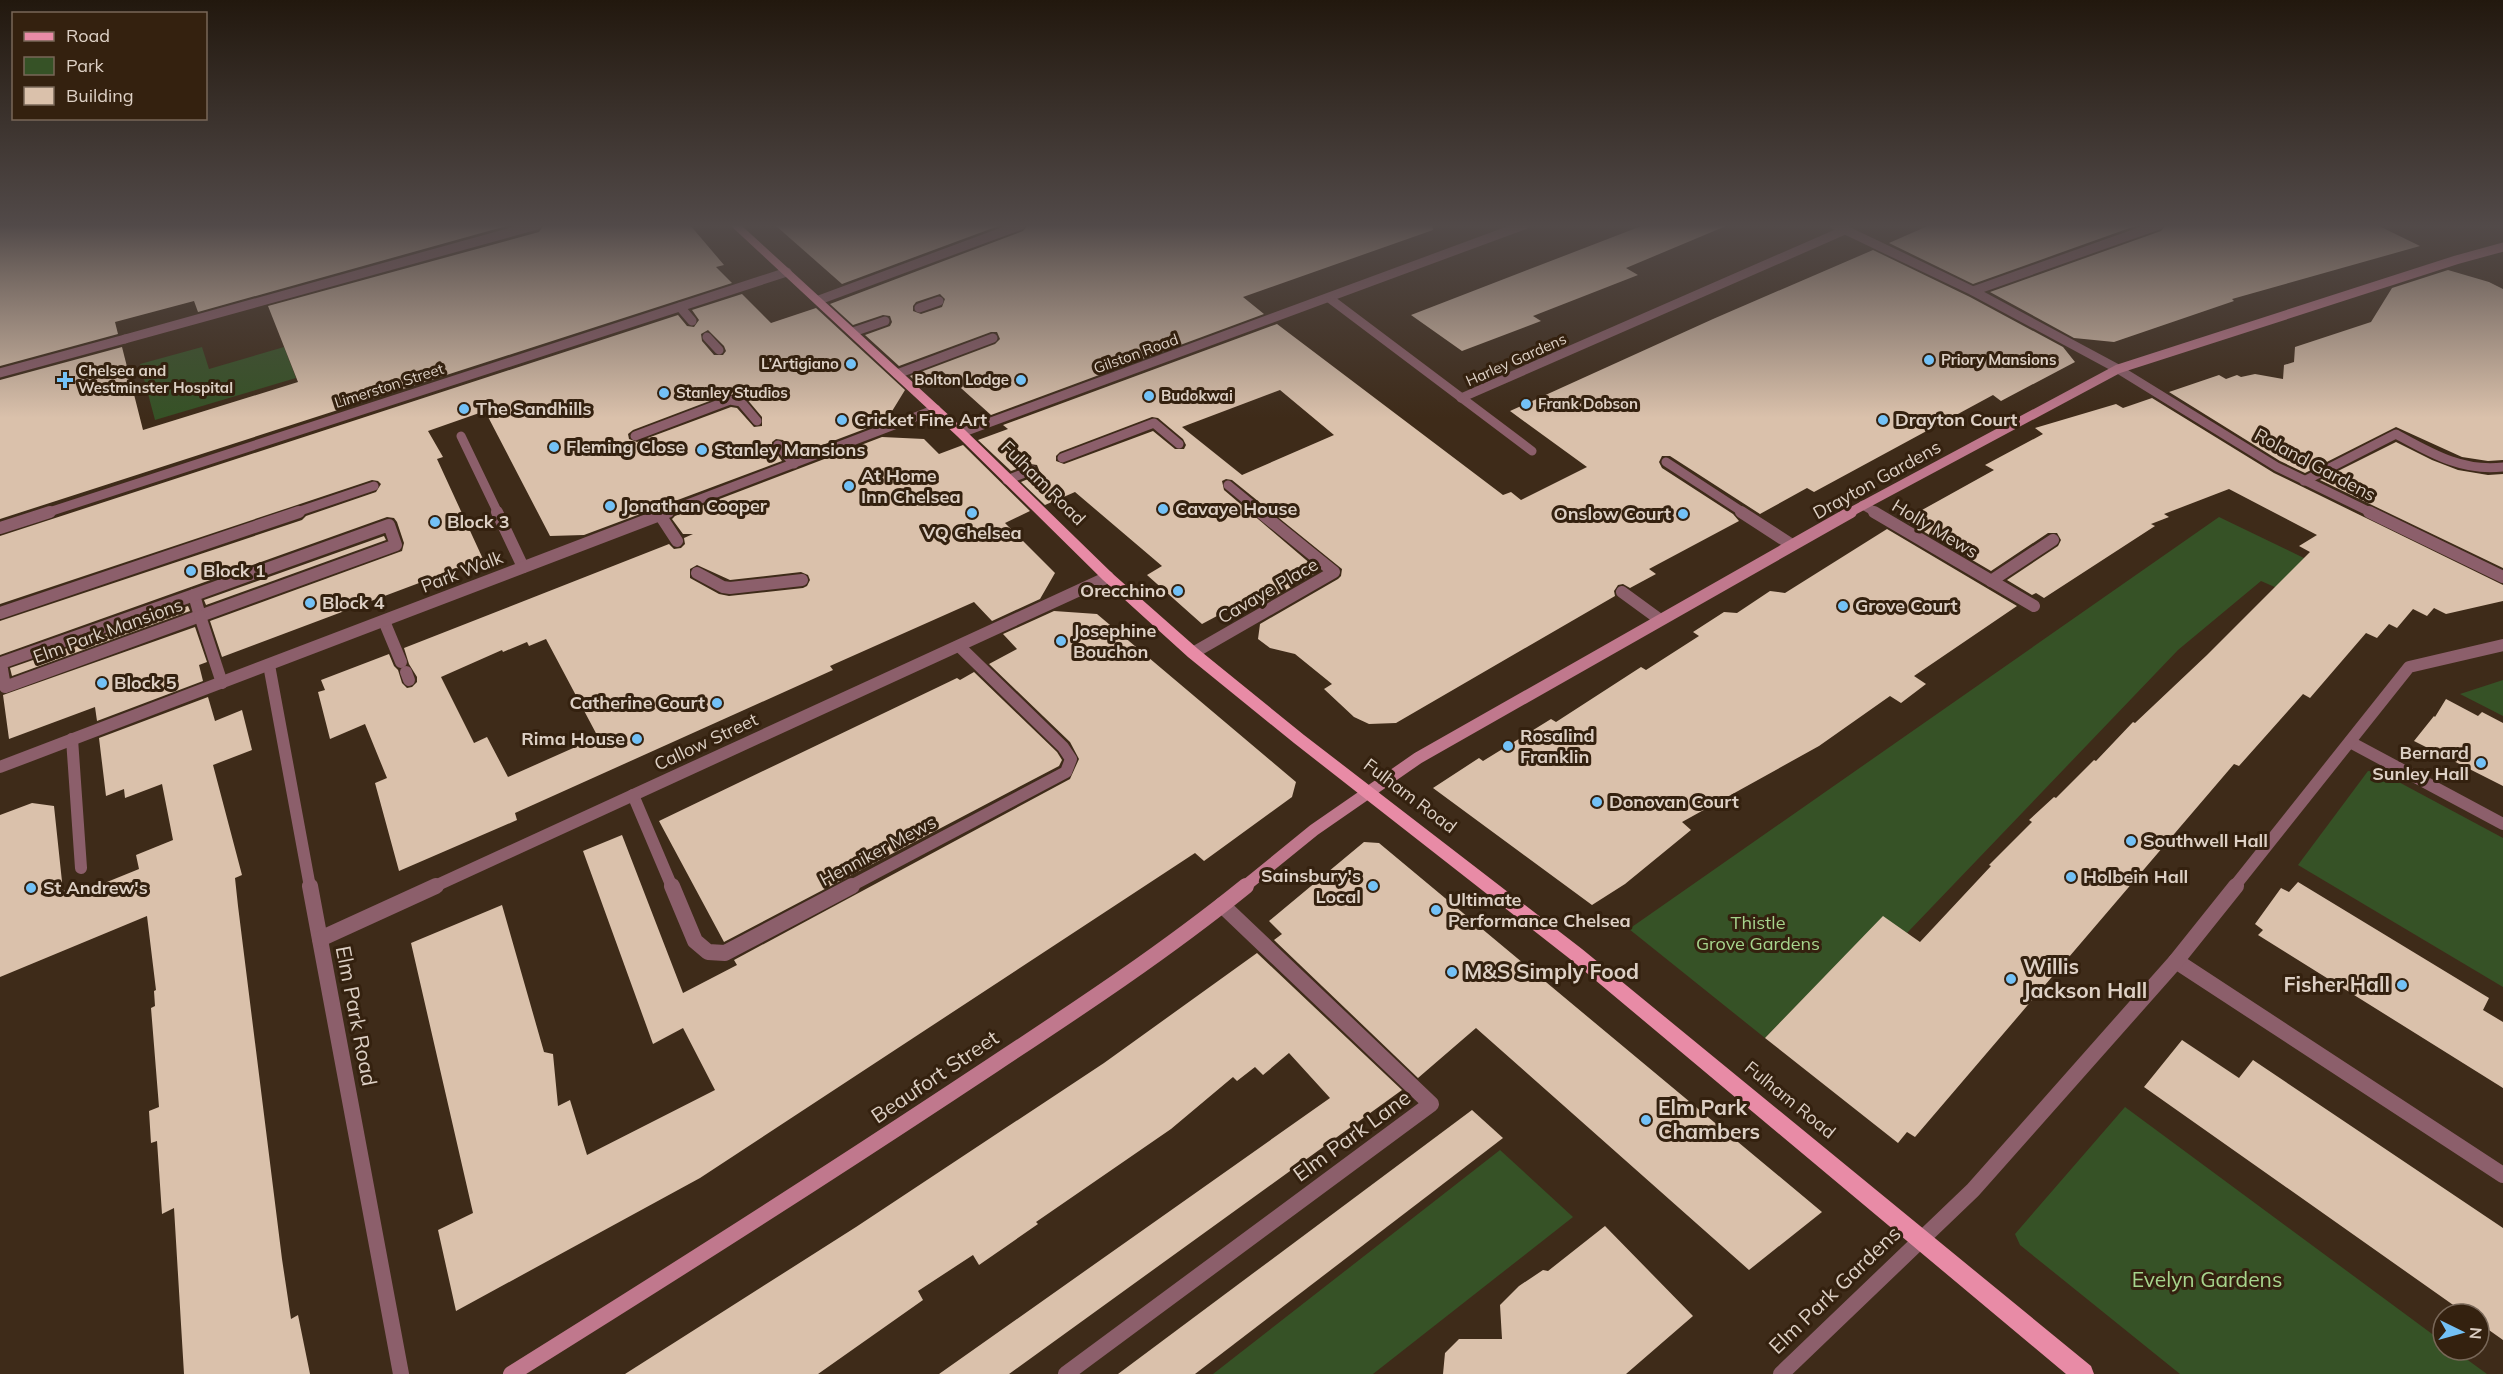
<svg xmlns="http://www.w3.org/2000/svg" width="2503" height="1374" font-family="Mulish,sans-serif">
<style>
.green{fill:#365226}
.building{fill:#dac1ab;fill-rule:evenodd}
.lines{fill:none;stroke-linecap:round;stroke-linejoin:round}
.lane-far2{stroke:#8c5f6b;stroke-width:9}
.lane-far1{stroke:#8c5f6b;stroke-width:12}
.lane{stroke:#8c5f6b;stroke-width:16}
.street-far2{stroke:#8c5f6b;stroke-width:9}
.street-far1{stroke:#8c5f6b;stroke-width:12}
.street{stroke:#8c5f6b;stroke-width:16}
.secondary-far2{stroke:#c0788d;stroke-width:9}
.secondary-far1{stroke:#c0788d;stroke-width:12}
.secondary{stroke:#c0788d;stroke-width:16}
.primary{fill:#e88ba6;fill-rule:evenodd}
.poi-dot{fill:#73c1f6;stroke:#34210f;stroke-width:2}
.labels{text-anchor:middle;stroke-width:6;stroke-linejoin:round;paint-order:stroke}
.far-street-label{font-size:15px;fill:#ddd0c5;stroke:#34210f}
.far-poi-label{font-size:15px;font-weight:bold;fill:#ddd0c5;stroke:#34210f;text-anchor:start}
.poi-label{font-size:18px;font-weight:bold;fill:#ddd0c5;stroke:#34210f;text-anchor:start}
.street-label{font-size:18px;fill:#ddd0c5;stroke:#34210f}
.park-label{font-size:18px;fill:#a7d58d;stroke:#34210f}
.near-poi-label{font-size:21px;font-weight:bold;fill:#ddd0c5;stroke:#34210f;text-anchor:start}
.near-street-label{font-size:21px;fill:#ddd0c5;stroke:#34210f}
.near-park-label{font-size:21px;fill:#a7d58d;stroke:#34210f}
</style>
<rect width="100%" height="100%" fill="#3e2b19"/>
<g class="green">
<path d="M202 347 209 369 284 347 296 378 155 420 140 364Z"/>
<path d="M2219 517 2306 559 2277 588 2261 581 2178 650 1907 933 1883 917 1765 1038 1629 929Z"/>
<path d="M2503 680V716L2460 694Z"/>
<path d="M2368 771 2380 772 2503 838V987L2298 865Z"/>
<path d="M2125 1107 2443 1342V1350H2454L2487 1374H2180L2020 1245 2015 1234Z"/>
<path d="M1500 1150 1573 1217 1373 1374H1213Z"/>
</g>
<g class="building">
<path d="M0 225H510L198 312 194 301 115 322 118 334 0 366Z"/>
<path d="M544 225H690L724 265 716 267 732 283 0 519V380L122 347 143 430 298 382 268 306 539 232Z"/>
<path d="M775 225H1001L842 284Z"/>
<path d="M1028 225H1432L1433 230 1243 297 1264 314 991 415 942 371 915 381 910 376 995 344 1000 339 997 332H991L899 366 865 335 890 326 892 322 890 316 883 315 853 325 830 304 1023 231ZM940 294 945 299 942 307 921 314 913 311V306L916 302Z"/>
<path d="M1644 225 1726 226 1626 268 1638 275 1533 316 1541 321 1462 351 1411 315Z"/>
<path d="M1930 225H2138L1973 284 1889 243Z"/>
<path d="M2166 225H2377L2420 246 2232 299 2234 301 2114 342 2074 338 1990 292 2161 231Z"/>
<path d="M1873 250 1970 297 2063 347 2075 362 2001 401 1993 395 1814 492 1807 488 1760 514 1670 456H1662L1659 462 1662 468 1733 514 1739 521 1649 569 1656 574 1630 588 1623 584 1618 585 1614 591 1615 596 1396 723 1369 724 1354 717 1324 689 1332 684 1295 654 1270 648 1258 639 1260 624 1338 579 1341 576 1342 569 1232 480 1226 479 1222 481 1224 490 1319 571 1261 604 1262 592 1202 624 1147 575 1162 566 1075 492 1045 505 1021 482 1037 475 1039 470 1037 465 1030 464 1011 471 978 440 1008 429 1003 425 1277 324 1503 495 1511 492 1521 500 1587 467 1510 411 1713 319ZM1280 390 1334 435 1242 475 1182 427ZM1152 417 1158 418 1183 439 1186 445 1184 449H1175L1153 431 1064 464 1056 461V456L1060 452Z"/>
<path d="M2448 270 2489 282 2503 289V460L2488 461 2462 457 2396 427 2305 473 2280 461 2169 392 2219 375 2226 379 2237 375 2241 377 2255 374 2283 379 2284 365 2294 362 2295 347 2371 322 2392 288Z"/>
<path d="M742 294 771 323 816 308 905 390 886 421 796 455 783 440 776 439 772 442V447L782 461 584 535 550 536 485 411 428 431 443 457 437 459 483 559 222 657 210 621 402 551 404 543 397 522 394 518 387 517 0 655V621L302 520 306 516 376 492 381 484 378 481 372 480 0 604V536L678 315 687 326 694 327 699 320 692 310ZM708 330 724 346 726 351 723 355H714L702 341 701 334ZM728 394 746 398 762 417V426L754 427 737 408 731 407 637 442 629 439 628 434 633 430Z"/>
<path d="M2152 398 2274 473 2503 585V601L2446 614 2434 608 2427 616 2413 609 2397 628 2389 624 2377 638 2366 633 2310 698 2303 694 2239 766 2234 764 1915 1137 1907 1132 1898 1143 1765 1038 1883 916 1920 942 1991 866 1989 865 2032 822 2029 820 2054 797 2056 798 2094 760 2096 761 2133 722 2135 723 2207 655 2310 552 2299 546 2317 535 2229 489 2164 514 2169 517 2151 524 2155 526 2044 598 2036 593 2032 595 2007 580 2058 546 2061 540 2057 533H2048L1991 571 1904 520 1994 470 1985 465 2043 434 2035 428 2116 404 2123 408Z"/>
<path d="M882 437 924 439 939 454 963 445 1030 511 1005 523 1055 573 1040 599 992 621 974 602 830 666 833 670 515 813 517 820 399 871 375 783 387 778 365 724 330 739 318 692 325 690 321 680 389 654 394 666 398 670 402 683 407 688 412 687 417 682V677L409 664 404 648 669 544 674 549 681 548 685 544 684 538 693 534H683L672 519 675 516ZM697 565 730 580 801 572 808 575 810 580 807 586 803 588 729 596 719 594 690 578V569ZM546 639 598 737 508 777 487 737 474 743 441 677 502 650 503 652 527 642 529 646Z"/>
<path d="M2396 442 2432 460 2458 470 2488 475 2503 474V568L2320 480Z"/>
<path d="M1887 529 2017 606 1914 676 1926 684 1901 703 1890 696 1819 746 1682 822 1691 830 1625 884 1592 905 1433 788 1479 758 1483 761 1551 719 1556 722 1641 667 1646 670 1699 636 1693 632 1724 612 1737 613 1770 591 1785 593Z"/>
<path d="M384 536 386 540 206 605 204 600Z"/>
<path d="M188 606 190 611 12 676 10 668Z"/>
<path d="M1054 611 1097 614 1296 782 1292 797 1204 861 1195 853 700 1178 456 1311 438 1230 473 1213 411 943 502 905 544 1052 553 1054 558 1106 570 1100 587 1155 715 1090 683 1028 653 1044 583 851 622 835 683 993 737 965 734 960 1070 779 1079 759 1070 742 989 664 1017 649 1003 634Z"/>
<path d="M195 627 207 662 199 665 203 681 97 721 95 707 9 739 3 695Z"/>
<path d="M974 672 1057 752 1062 760 1059 766 724 942 659 821 957 678 960 680Z"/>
<path d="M208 697 215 721 242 710 252 750 213 765 242 875 235 878 238 906 282 1259 291 1319 298 1315 310 1374H184L174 1208 162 1214 157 1141 151 1143 149 1111 159 1107 151 1008 155 1006 154 991 156 990 147 916 0 977V815L32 803 54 806 63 891 79 885 80 893 139 869 136 855 173 840 162 784 125 798 124 789 106 796 99 738Z"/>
<path d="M2446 699 2478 716 2482 712 2503 723V786L2414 741 2434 716 2435 717Z"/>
<path d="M1364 842 1379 843 1822 1212 1749 1270 1476 1028 1418 1078 1274 940 1282 934 1269 921Z"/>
<path d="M2298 882 2489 998 2483 1010 2503 1022V1088L2258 935 2263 930 2255 924 2281 888 2289 892Z"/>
<path d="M1257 953 1402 1090 1009 1374H939L1330 1098 1289 1053 1263 1075 1255 1067 1237 1081 1233 1077 1171 1129 1036 1222 1038 1224 979 1265 973 1255 918 1291 923 1300 818 1374H625L856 1227 1104 1063Z"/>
<path d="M2182 1040 2239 1078 2253 1060 2503 1228V1340L2479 1323V1314H2466L2144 1087Z"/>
<path d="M1472 1110 1503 1138 1195 1374H1118Z"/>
<path d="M1605 1226 1693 1316 1626 1374H1443L1445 1353 1459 1339H1502L1500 1305 1519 1286 1543 1270 1548 1271Z"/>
</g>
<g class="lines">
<g class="lane-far2">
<path d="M1973 291 2159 225"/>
<path d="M680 307 692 321"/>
<path d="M919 308 939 301"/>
<path d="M853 332 885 321"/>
<path d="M707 337 719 350"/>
<path d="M0 373 125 339"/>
<path d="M897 374 993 338"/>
<path d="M635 436 730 400 741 402 757 421"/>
<path d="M778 445 794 464"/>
<path d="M1062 458 1154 423 1179 444"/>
<path d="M1666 462 1744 513"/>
<path d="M1007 480 1032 470"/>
<path d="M2304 481 2396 434C2431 453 2462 472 2503 467"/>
<path d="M1228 485 1262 513"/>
<path d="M294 513 374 486"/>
</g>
<g class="lane-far1">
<path d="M1741 512 1792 545"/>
<path d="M660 515 677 541"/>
<path d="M697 573 723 587 730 588 802 580"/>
<path d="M1991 581 2053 540"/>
<path d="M1622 592 1659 619"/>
<path d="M194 595 200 616"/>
<path d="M194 595 1 663 5 687 200 616"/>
<path d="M194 595 389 525 396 545 200 616"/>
<path d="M0 613 299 512"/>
<path d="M200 616 222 683"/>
<path d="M384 621 401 662"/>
<path d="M1193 653 1334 572 1260 512"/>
<path d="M406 672 409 680"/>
<path d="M72 739 81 868"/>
<path d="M633 795 672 887"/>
<path d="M849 887 1066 772 1071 759 1063 747 959 646"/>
</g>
<g class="lane">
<path d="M672 886 695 941 708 952 725 953 852 886"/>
<path d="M1066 1374 1431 1104 1222 905"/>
</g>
<g class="street-far2">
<path d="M1835 225 1973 291 2118 369 2277 467 2372 513"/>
<path d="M1329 298 1532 451"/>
<path d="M819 300 1021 225"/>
<path d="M125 339 537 225"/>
<path d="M1461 398 1845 230"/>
<path d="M961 433 1524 225"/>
<path d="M461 436 498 513"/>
<path d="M1863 505 1877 513"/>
<path d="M46 513 787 272"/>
<path d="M664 513 936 409"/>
</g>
<g class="street-far1">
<path d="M497 512 523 567"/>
<path d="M1874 512 2034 606"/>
<path d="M2369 512 2503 577"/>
<path d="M0 528 50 512"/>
<path d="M269 665 310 887"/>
<path d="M2350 742 2503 824"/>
<path d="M0 767 668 512"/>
<path d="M433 887 1108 577"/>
<path d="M2234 887 2409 667 2503 645"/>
</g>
<g class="street">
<path d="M310 886 401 1374"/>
<path d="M320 939 436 886"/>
<path d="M2176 961 2503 1175"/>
<path d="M1781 1374 1973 1190 2176 961 2236 886"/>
</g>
<path class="secondary-far2" d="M1849 513 2118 369 2456 260 2503 247"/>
<path class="secondary-far1" d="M1244 887 1314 830 1418 758 1851 512"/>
<path class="secondary" d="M511 1374C657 1283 802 1191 946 1096 1047 1029 1151 963 1246 886"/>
<path class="primary" d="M730 225H741L965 430 1113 574 1198 649 1304 735 1582 949 2091 1366 2094 1374H2066L1570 959 1294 743 1188 657 1103 580 957 436Z"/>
</g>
<linearGradient id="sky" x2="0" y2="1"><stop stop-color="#22180e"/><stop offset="0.54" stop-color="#524a49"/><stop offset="1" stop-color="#524a49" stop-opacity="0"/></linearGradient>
<rect width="2503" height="418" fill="url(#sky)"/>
<g class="poi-dot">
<circle cx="1929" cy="360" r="6"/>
<circle cx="851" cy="364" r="6"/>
<path d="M62 371h6v6h6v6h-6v6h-6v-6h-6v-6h6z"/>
<circle cx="1021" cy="380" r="6"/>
<circle cx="664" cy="393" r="6"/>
<circle cx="1149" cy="396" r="6"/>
<circle cx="1526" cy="404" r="6"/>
<circle cx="464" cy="409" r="6"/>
<circle cx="842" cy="420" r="6"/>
<circle cx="1883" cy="420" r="6"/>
<circle cx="554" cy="447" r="6"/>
<circle cx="702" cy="450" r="6"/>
<circle cx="849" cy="486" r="6"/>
<circle cx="610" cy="506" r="6"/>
<circle cx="1163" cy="509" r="6"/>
<circle cx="972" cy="513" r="6"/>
<circle cx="1683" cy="514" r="6"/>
<circle cx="435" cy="522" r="6"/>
<circle cx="191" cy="571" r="6"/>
<circle cx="1178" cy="591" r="6"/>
<circle cx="310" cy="603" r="6"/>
<circle cx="1843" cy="606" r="6"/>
<circle cx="1061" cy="641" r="6"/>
<circle cx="102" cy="683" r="6"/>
<circle cx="717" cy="703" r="6"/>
<circle cx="637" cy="739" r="6"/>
<circle cx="1508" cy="746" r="6"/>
<circle cx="2481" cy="763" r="6"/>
<circle cx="1597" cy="802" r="6"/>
<circle cx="2131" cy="841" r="6"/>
<circle cx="2071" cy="877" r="6"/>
<circle cx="1373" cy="886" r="6"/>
<circle cx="31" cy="888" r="6"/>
<circle cx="1436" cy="910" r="6"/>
<circle cx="1452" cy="972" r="6"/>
<circle cx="2011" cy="979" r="6"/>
<circle cx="2402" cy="985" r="6"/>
<circle cx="1646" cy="1120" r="6"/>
</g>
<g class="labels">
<g class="far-street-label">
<text transform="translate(1136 354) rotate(-20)" y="5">Gilston Road</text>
<text transform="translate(1516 360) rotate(-24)" y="5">Harley Gardens</text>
<text transform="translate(389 386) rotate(-18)" y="5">Limerston Street</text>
</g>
<g class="far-poi-label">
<text x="1941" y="365">Priory Mansions</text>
<text x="839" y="369" text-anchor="end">L’Artigiano</text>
<text x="78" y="376">Chelsea and<tspan x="78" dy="17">Westminster Hospital</tspan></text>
<text x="1009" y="385" text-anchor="end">Bolton Lodge</text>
<text x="676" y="398">Stanley Studios</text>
<text x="1161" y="401">Budokwai</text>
<text x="1538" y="409">Frank Dobson</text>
</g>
<g class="poi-label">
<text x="476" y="415">The Sandhills</text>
<text x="854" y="426">Cricket Fine Art</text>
<text x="1895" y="426">Drayton Court</text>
<text x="566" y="453">Fleming Close</text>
<text x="714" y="456">Stanley Mansions</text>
<text x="861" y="482">At Home<tspan x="861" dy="21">Inn Chelsea</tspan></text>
<text x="622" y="512">Jonathan Cooper</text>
<text x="1175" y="515">Cavaye House</text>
<text x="1671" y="520" text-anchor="end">Onslow Court</text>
<text x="447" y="528">Block 3</text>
<text x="972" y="539" text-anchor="middle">VQ Chelsea</text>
<text x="203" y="577">Block 1</text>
<text x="1166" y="597" text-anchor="end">Orecchino</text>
<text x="322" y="609">Block 4</text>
<text x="1855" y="612">Grove Court</text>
<text x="1073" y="637">Josephine<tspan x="1073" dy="21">Bouchon</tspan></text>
<text x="114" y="689">Block 5</text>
<text x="705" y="709" text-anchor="end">Catherine Court</text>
<text x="1520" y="742">Rosalind<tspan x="1520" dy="21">Franklin</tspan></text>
<text x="625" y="745" text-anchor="end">Rima House</text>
<text x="2469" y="759" text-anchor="end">Bernard<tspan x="2469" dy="21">Sunley Hall</tspan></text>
<text x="1609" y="808">Donovan Court</text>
<text x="2143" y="847">Southwell Hall</text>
<text x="1361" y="882" text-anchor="end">Sainsbury's<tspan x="1361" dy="21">Local</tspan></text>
<text x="2083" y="883">Holbein Hall</text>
<text x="43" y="894">St Andrew's</text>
<text x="1448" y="906">Ultimate<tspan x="1448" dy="21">Performance Chelsea</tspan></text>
</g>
<g class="street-label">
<text transform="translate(2315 465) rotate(28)" y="6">Roland Gardens</text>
<text transform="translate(1877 480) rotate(-29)" y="6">Drayton Gardens</text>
<text transform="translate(1043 483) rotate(45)" y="6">Fulham Road</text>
<text transform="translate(1935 529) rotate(31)" y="6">Holly Mews</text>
<text transform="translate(462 572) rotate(-21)" y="6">Park Walk</text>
<text transform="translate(1268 591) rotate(-30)" y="6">Cavaye Place</text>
<text transform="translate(108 631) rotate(-20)" y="6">Elm Park Mansions</text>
<text transform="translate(706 742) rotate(-25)" y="6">Callow Street</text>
<text transform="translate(1410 796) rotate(37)" y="6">Fulham Road</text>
<text transform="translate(878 851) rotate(-28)" y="6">Henniker Mews</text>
<text transform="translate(1790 1100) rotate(39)" y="6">Fulham Road</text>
</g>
<g class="park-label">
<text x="1758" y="929">Thistle<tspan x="1758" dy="21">Grove Gardens</tspan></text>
</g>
<g class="near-poi-label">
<text x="2023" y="974">Willis<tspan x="2023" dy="24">Jackson Hall</tspan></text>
<text x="1464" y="979">M&amp;S Simply Food</text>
<text x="2390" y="992" text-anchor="end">Fisher Hall</text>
<text x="1658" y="1115">Elm Park<tspan x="1658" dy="24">Chambers</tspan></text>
</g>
<g class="near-street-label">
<text transform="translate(356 1016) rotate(79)" y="7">Elm Park Road</text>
<text transform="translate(935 1077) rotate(-34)" y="7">Beaufort Street</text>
<text transform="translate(1352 1136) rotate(-36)" y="7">Elm Park Lane</text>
<text transform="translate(1835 1290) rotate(-44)" y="7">Elm Park Gardens</text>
</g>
<g class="near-park-label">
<text x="2207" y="1287">Evelyn Gardens</text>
</g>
</g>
<rect x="12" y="12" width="195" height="108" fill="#34210f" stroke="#786758" stroke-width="1.5"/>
<rect x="24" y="32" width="30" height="9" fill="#e88ba6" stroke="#786758" stroke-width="1.5"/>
<text x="66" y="42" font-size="18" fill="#ddd0c5">Road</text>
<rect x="24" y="57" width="30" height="18" fill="#365226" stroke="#786758" stroke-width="1.5"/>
<text x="66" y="72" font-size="18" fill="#ddd0c5">Park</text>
<rect x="24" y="87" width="30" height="18" fill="#dac1ab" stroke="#786758" stroke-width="1.5"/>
<text x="66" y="102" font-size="18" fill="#ddd0c5">Building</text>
<g transform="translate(2461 1332) rotate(95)"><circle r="28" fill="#34210f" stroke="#786758" stroke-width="1.5"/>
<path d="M0-4.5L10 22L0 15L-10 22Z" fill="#73c1f6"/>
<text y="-9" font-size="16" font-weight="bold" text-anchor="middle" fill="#ddd0c5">N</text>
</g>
</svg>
